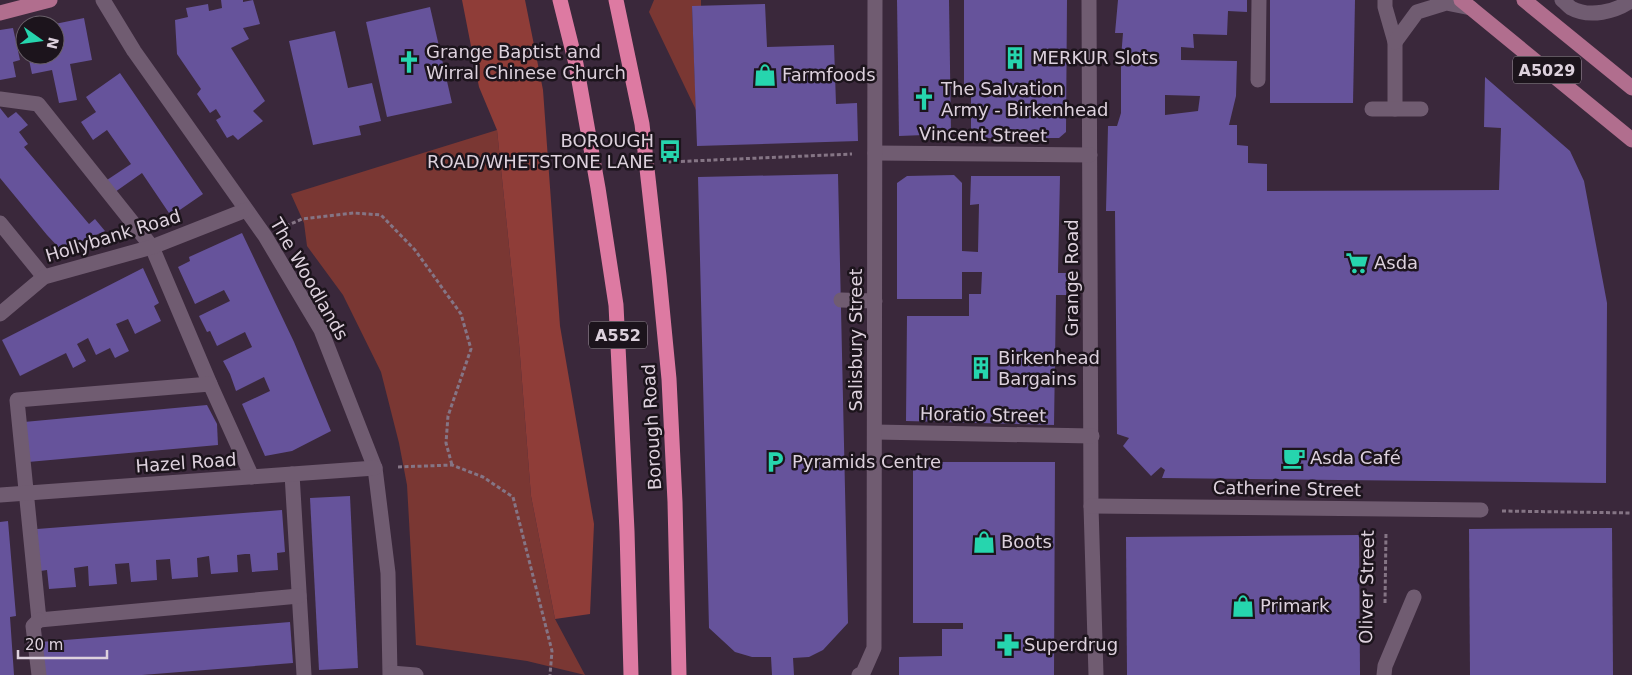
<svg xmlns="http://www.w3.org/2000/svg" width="1632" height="675" font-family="'DejaVu Sans',sans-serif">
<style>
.green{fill:#7a3733}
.forest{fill:#8f3d38}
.building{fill:#66539b;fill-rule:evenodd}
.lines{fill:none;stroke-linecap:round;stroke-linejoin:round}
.path{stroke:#857585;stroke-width:3;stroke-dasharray:4 2.5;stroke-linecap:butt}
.minor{stroke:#705c71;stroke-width:15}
.major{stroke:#b16e8e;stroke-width:15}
.highway{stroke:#dd7aa2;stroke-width:15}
.labels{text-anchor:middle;stroke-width:5;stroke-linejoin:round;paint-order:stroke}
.shield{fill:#1c141c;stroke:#a398a3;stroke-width:1}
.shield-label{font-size:16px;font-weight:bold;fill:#ddd1dd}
.poi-label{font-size:18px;fill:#ddd1dd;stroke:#1c141c;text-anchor:start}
.street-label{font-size:18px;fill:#ddd1dd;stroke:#1c141c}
</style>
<rect width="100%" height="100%" fill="#3a283b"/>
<g class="green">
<path d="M654 0H701V6L692 7 696 110 649 12Z"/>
<path d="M497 130 519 343 531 496 555 619 585 675 527 661 416 645 407 485 399 443 381 372 343 295 307 246 304 223 291 194Z"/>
</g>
<path class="forest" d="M462 0H525L543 90 560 326 594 524 590 614 555 619 531 496 519 343 497 130 479 87Z"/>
<g class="building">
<path d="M221 0H243V2L253 0 260 24 243 28 249 39 231 48 265 101 253 111 263 121 238 140 233 135 227 138 216 120 221 117 216 109 210 113 197 94 201 89 177 54 175 20 188 17 186 8 208 4 209 11 222 8Z"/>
<path d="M897 0H949L951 134 899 136Z"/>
<path d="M964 0H1067L1066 132 1059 138H971V85L964 84Z"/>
<path d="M1118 0H1247V12L1228 11 1227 35 1193 34 1194 48 1181 47V60L1237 61 1236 96 1229 125H1237V145L1248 146V163L1267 164V191L1499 190 1501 128 1484 127 1485 77 1570 151 1584 181 1607 303 1606 483 1162 478 1165 470 1161 467 1151 476 1123 446 1129 438 1117 434 1115 211H1106L1108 126H1117L1121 113V58L1123 33H1115ZM1165 95 1200 96 1198 111 1165 115Z"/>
<path d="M1270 0H1355L1353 103H1270Z"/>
<path d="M765 4 767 47 834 45 836 104 857 103 858 141 697 146 692 6Z"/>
<path d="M430 7 452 103 387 117 366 22Z"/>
<path d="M84 18 92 60 70 64 77 100 59 103 52 70 32 74 28 55H55V24Z"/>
<path d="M13 28 20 60 13 62 16 77 0 80V30Z"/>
<path d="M335 31 348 88 372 83 381 121 359 126 361 135 313 145 289 41Z"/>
<path d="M120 73 203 194 171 216 142 173 115 192 107 180 131 164 107 130 93 140 81 122 96 112 86 97Z"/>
<path d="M0 108 8 118 16 112 21 117 28 125 19 132 28 144 24 147 89 224 95 219 105 231 61 250 47 235 0 178Z"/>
<path d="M838 174 848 623 823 650 809 657 793 658 794 675H772L771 657H752L735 652 709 628 698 177Z"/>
<path d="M954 175 962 183V251L978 252 979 204 970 205 971 176H1060L1058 273H1067L1066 295H1056L1054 425 906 421 907 316H969V294H981L982 272H962V299H897V183L907 176Z"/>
<path d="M242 233 294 342 331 431 292 451 265 456 242 404 270 391 264 377 236 391 230 374 223 361 252 347 245 332 217 346 210 331 207 332 199 316 230 301 224 290 195 304 178 267 190 261 189 257Z"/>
<path d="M143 268 159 303 154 306 161 321 135 334 128 319 116 324 129 351 115 358 110 348 96 355 88 338 77 344 86 361 73 368 66 353 20 376 2 340Z"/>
<path d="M207 405 217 424 218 445 28 462 24 422Z"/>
<path d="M913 462H1055L1054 675H899V657L942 656V629H963V623H913Z"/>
<path d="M350 496 358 668 319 670 310 498Z"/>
<path d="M282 510 285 552 277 553 278 570 252 572 250 554H245L237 555 238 572 211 574 209 556 197 558 198 577 172 579 170 559 156 560 157 580 131 582 129 563 115 564 117 584 89 586 88 566 74 568 76 587 49 589 47 570 40 571 37 529Z"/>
<path d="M8 521 16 616 10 617 14 675H0V522Z"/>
<path d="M1612 528 1613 675H1470L1469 529Z"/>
<path d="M1359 535 1360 675H1127L1126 537Z"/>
<path d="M290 622 293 663 142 675H43L40 642Z"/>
</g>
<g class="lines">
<g class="path">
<path d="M668 162 852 154"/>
<path d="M286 226 302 219 354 213 381 215 415 250 461 314 471 349 448 416 446 443 452 465"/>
<path d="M398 467 452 465 483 477 513 497 552 651 550 675"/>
<path d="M1502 511 1632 513"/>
<path d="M1385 603 1386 532"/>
</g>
<g class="minor">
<path d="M103 0 134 51 265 236 321 330 375 468 388 573 390 675"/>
<path d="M1089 0 1091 506 1096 675"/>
<path d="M1385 0V7L1395 42V109"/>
<path d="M1562 0C1565 2 1568 6 1571 8 1589 18 1616 12 1632 0"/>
<path d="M1395 42 1417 12 1446 3 1471 8"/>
<path d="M1258 80 1259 0"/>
<path d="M0 99 38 104 152 247 210 384"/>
<path d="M1372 109H1421"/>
<path d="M875 153 1090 155"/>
<path d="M0 223 44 277"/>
<path d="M841 300 875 301"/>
<path d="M0 314 44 277 152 247 246 210"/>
<path d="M875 432 1092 436"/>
<path d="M292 474 304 675"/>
<path d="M252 477 210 384 17 400 39 620 299 596"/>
<path d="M0 495 375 468"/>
<path d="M1091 506 1481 510"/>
<path d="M391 673 416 675"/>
<path d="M39 675 33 626 39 620"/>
<path d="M859 675 863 673 874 648 875 0"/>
<path d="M1384 675 1385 666 1414 597"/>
</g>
<g class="major">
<path d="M1461 0 1632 140"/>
<path d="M1524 0 1632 88"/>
<path d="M0 13 50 0"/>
</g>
<g class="highway">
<path d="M560 0 576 64 598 188 616 305 627 531 631 675"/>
<path d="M616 0 642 124 659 276 669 379 675 502 679 675"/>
</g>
</g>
<defs>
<symbol id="building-bare" viewBox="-9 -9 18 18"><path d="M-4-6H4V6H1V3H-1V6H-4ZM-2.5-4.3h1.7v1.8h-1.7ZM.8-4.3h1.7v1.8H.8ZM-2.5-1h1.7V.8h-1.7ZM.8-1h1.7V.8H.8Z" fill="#26d5ae" stroke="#1c141c" stroke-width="2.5" paint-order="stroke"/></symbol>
<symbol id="church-bare" viewBox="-9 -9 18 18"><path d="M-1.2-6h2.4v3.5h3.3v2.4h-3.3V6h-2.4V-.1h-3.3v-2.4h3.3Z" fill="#26d5ae" stroke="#1c141c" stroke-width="2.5" paint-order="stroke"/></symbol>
<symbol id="shop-bare" viewBox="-9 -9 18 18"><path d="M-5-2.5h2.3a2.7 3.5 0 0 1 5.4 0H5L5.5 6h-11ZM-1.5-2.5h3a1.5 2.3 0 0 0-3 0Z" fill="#26d5ae" stroke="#1c141c" stroke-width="2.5" paint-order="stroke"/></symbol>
<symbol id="bus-bare" viewBox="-9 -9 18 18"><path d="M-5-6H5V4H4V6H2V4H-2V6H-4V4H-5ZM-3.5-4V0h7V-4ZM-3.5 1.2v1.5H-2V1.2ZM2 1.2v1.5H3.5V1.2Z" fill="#26d5ae" stroke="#1c141c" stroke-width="2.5" paint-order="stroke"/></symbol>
<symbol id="supermarket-bare" viewBox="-9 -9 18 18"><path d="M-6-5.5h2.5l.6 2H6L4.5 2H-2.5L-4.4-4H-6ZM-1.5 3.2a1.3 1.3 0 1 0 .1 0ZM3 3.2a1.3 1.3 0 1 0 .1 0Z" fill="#26d5ae" stroke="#1c141c" stroke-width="2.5" paint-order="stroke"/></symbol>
<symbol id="cafe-bare" viewBox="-9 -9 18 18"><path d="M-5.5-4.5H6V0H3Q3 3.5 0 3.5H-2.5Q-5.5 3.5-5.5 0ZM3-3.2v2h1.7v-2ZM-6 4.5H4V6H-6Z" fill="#26d5ae" stroke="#1c141c" stroke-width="2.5" paint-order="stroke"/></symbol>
<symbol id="parking-bare" viewBox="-9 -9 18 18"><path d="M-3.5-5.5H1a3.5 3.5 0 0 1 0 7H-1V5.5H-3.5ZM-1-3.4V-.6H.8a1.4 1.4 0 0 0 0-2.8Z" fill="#26d5ae" stroke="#1c141c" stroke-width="2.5" paint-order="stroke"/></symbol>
<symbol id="pharmacy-bare" viewBox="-9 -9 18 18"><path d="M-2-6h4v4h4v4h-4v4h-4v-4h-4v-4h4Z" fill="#26d5ae" stroke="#1c141c" stroke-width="2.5" paint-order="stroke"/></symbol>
</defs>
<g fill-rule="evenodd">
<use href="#building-bare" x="999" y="42" width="32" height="32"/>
<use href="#church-bare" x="393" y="46" width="32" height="32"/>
<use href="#shop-bare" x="749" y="59" width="32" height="32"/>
<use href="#church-bare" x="908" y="83" width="32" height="32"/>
<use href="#bus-bare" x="654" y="135" width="32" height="32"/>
<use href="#supermarket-bare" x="1341" y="247" width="32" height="32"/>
<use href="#building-bare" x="965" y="352" width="32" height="32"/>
<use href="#cafe-bare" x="1278" y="442" width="32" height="32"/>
<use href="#parking-bare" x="759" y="446" width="32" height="32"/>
<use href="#shop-bare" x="968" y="526" width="32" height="32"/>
<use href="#shop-bare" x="1227" y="590" width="32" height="32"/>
<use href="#pharmacy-bare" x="992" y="629" width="32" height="32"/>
</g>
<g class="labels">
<g class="shield">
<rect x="1513" y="56.5" width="68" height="27" rx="4"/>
<rect x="589" y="321.5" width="58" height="27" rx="4"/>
</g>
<g class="shield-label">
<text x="1547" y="76">A5029</text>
<text x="618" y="341">A552</text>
</g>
<g class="poi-label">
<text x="426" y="58">Grange Baptist and<tspan x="426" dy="21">Wirral Chinese Church</tspan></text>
<text x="1032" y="64">MERKUR Slots</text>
<text x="782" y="81">Farmfoods</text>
<text x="941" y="95">The Salvation<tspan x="941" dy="21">Army - Birkenhead</tspan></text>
<text x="654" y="147" text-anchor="end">BOROUGH<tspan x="654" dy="21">ROAD/WHETSTONE LANE</tspan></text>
<text x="1374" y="269">Asda</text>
<text x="998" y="364">Birkenhead<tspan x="998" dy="21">Bargains</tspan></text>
<text x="1310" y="464">Asda Café</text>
<text x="792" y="468">Pyramids Centre</text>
<text x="1001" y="548">Boots</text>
<text x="1260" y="612">Primark</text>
<text x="1024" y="651">Superdrug</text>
</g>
<g class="street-label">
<text transform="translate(983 135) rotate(1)" y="6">Vincent Street</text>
<text transform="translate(113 236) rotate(-17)" y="6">Hollybank Road</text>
<text transform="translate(1072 278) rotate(-90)" y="6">Grange Road</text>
<text transform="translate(309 279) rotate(60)" y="6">The Woodlands</text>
<text transform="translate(856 340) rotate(-90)" y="6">Salisbury Street</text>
<text transform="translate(983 415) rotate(1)" y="6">Horatio Street</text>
<text transform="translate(652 427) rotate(-93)" y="6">Borough Road</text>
<text transform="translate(186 463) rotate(-4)" y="6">Hazel Road</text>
<text transform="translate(1287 489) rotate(1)" y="6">Catherine Street</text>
<text transform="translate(1367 587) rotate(-89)" y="6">Oliver Street</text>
</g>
</g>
<g transform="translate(40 40) rotate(104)"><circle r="24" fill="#1c141c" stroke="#696069"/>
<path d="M0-4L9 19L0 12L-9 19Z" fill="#26d5ae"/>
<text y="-8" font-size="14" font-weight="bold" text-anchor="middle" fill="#ddd1dd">N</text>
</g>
<path d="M18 650v8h89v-8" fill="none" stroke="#ddd1dd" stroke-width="2.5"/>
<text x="25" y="650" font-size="15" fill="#ddd1dd" stroke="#1c141c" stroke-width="4" paint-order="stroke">20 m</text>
</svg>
